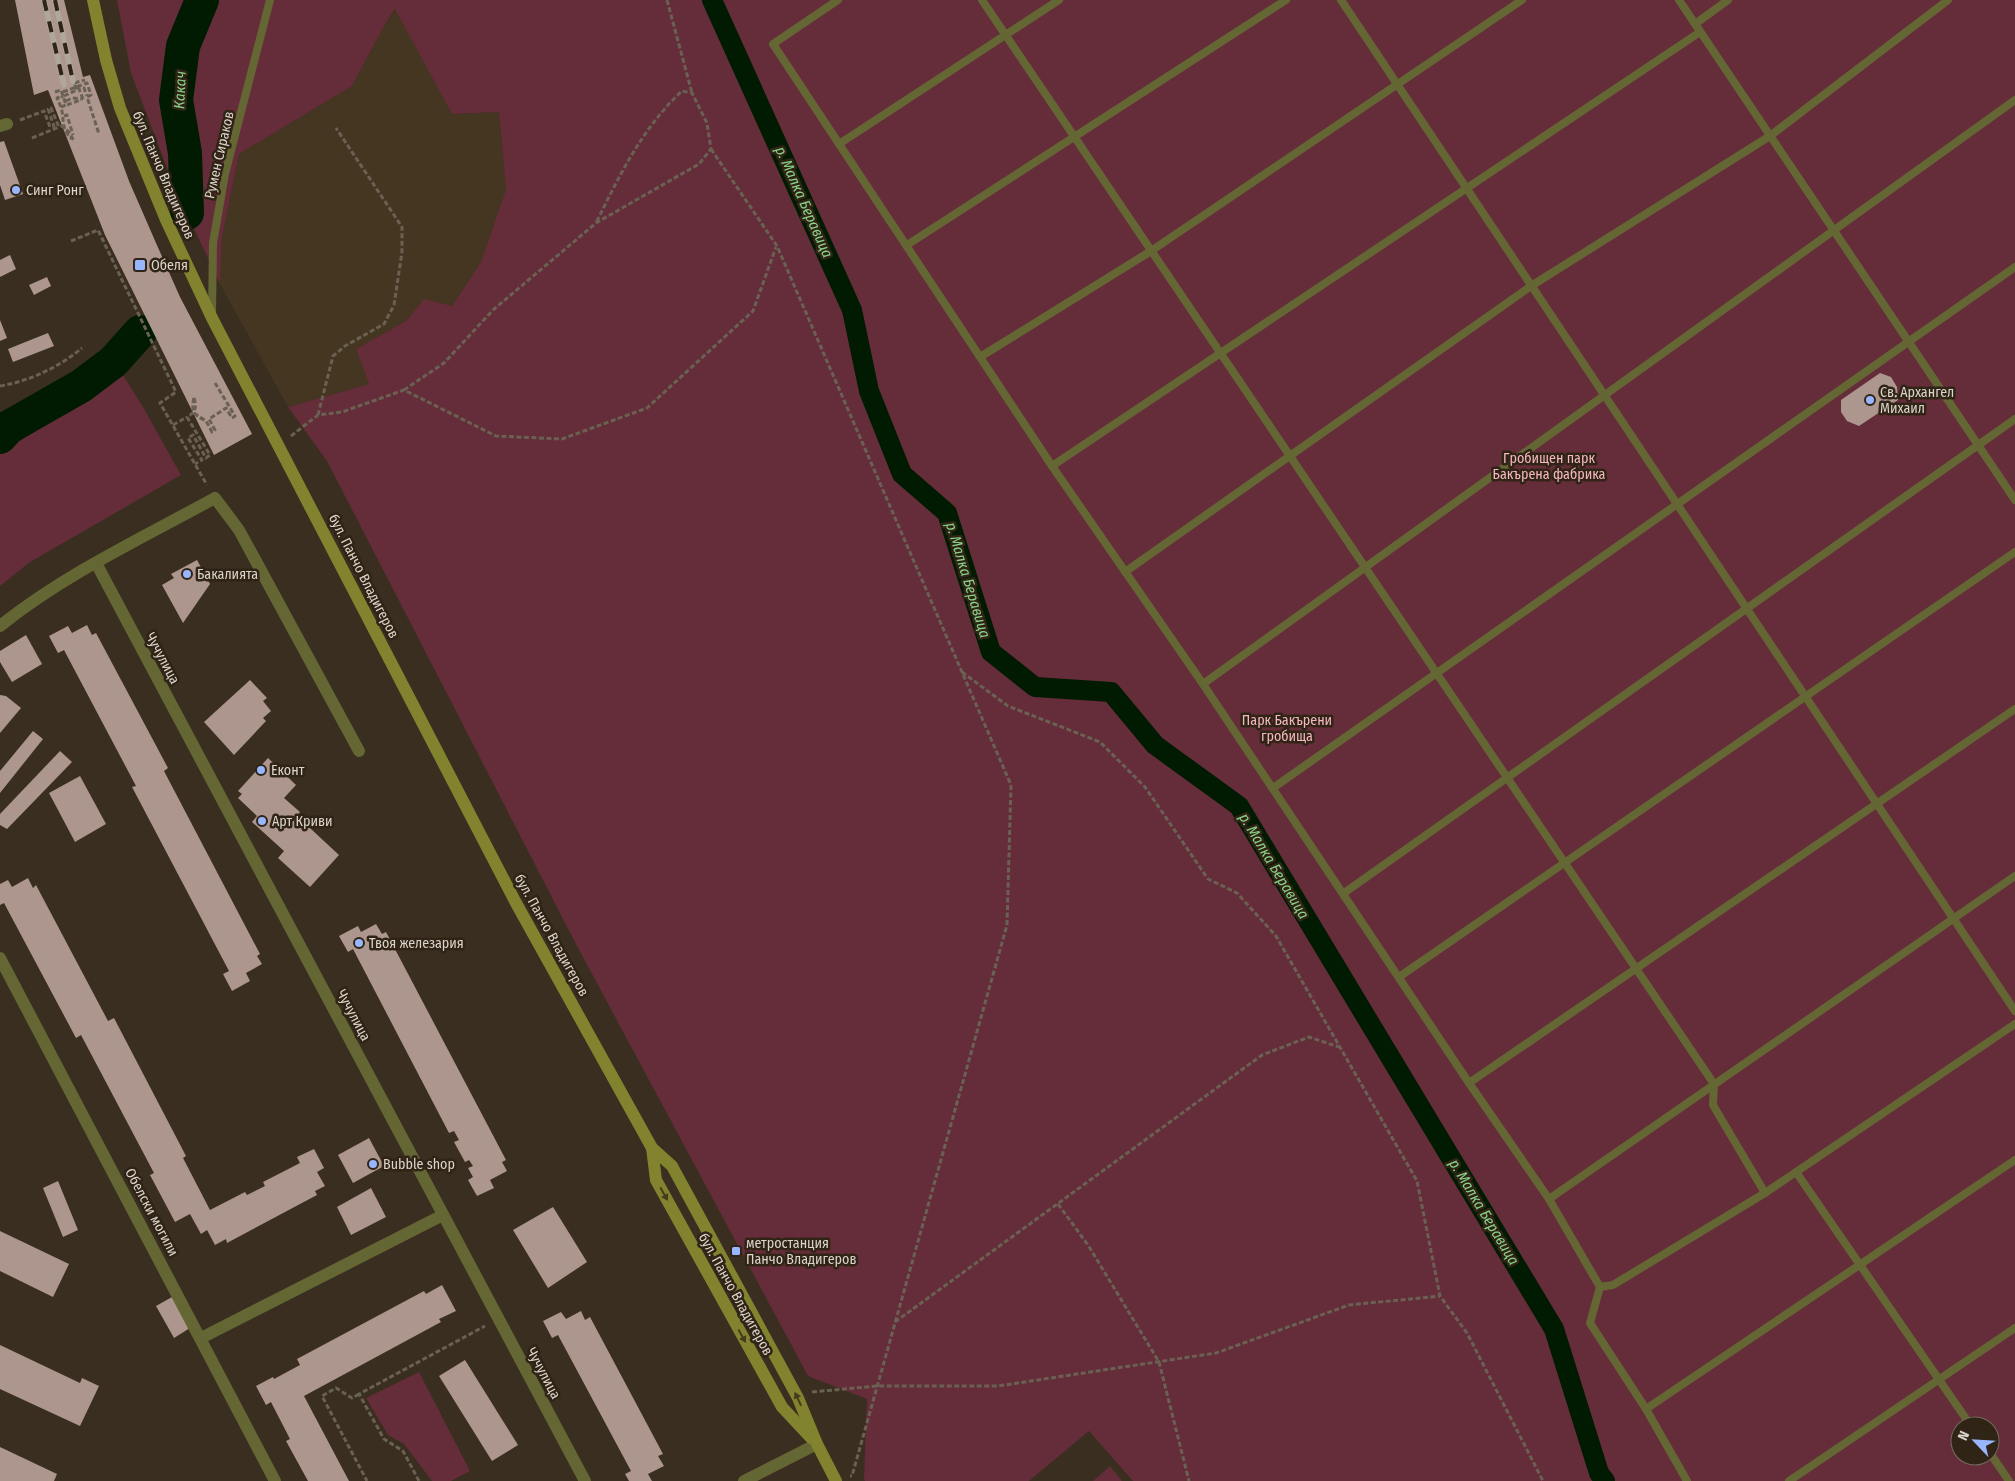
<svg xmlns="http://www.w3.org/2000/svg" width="2015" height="1481" font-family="'Fira Sans Condensed',sans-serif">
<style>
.built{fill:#443621}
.green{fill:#652d39;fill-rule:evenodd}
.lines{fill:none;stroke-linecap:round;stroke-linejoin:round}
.canal{stroke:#011a02;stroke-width:20}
.river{stroke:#011a02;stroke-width:34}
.building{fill:#ad968e}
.path{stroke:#6a6153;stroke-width:3;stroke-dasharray:5 2.5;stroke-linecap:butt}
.lane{stroke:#646634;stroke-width:8}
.street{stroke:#646634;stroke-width:12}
.secondary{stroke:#82832e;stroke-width:12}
.rail-casing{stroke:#afa79c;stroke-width:5.5}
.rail{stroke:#2f2415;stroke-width:4;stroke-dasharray:11;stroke-linecap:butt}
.oneway{fill:#443c1b}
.poi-dot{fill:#98b6fd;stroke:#2f2415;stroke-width:2}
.labels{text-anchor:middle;stroke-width:5;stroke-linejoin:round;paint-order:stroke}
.street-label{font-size:14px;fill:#dcd5cc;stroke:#2f2415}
.poi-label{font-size:14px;fill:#dcd5cc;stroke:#2f2415;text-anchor:start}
.park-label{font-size:14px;fill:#f7b7c1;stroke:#2f2415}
.water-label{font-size:15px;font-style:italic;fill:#8ad389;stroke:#2f2415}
</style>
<rect width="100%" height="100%" fill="#392e1f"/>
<path class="built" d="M396 9 452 114 499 112 506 189 481 262 451 307 424 300 406 321 356 349 369 384 288 407 220 284 222 237 239 154 352 86 383 28Z"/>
<g class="green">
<path d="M117 0H2015V1481H1133L1089 1431 1029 1481H865L864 1478 867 1399 808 1376 577 946 327 461 288 407 369 384 356 349 406 321 424 299 452 306 481 262 506 189 499 112 452 114 395 9 383 28 352 86 239 154 222 237 220 284 172 181 131 73ZM1960 1426H1990V1456H1960Z"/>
<path d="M123 375 143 407 181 475 30 562 0 586V454Z"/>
<path d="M419 1372 470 1471 451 1481H432L404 1444 388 1435 366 1398Z"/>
<path d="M1110 1466 1122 1481H1093Z"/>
</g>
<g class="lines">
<path class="canal" d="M712 0 852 310 869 391 902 474 947 513 991 652 1035 687 1111 692 1155 745 1239 806 1554 1329 1599 1473 1605 1481"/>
<g class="river">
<path d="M187 213 185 153 176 100 183 46 202 0"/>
<path d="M0 437 9 427 81 386 113 362 140 332"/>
</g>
</g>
<g class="building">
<path d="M15 0H64L83 77 90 75 129 181 156 243 180 297 252 434 214 455 105 235 48 90 34 95Z"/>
<path d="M4 141 23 194 5 200 0 185V142Z"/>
<path d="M10 255 16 269 0 277V260Z"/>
<path d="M47 277 51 286 34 295 29 285Z"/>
<path d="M0 320 7 338 0 341Z"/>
<path d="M48 333 54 346 13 362 8 349Z"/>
<path d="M1880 373 1891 377 1897 387 1898 400 1859 426 1847 421 1841 412V400Z"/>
<path d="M197 560 210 584 183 623 162 585 174 578 171 574Z"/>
<path d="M87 625 92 635 96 633 168 768 164 771 260 954 257 956 262 964 246 973 250 981 232 991 223 974 229 971 132 787 136 786 64 650 58 653 49 636 68 626 72 633Z"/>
<path d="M26 635 42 664 12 682 0 662V651Z"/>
<path d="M250 680 267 698 263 701 271 711 263 718 266 721 234 755 204 722Z"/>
<path d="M0 695 6 696 21 708 0 733Z"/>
<path d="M33 731 43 739 0 793V771Z"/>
<path d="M60 751 72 762 7 829 0 825V814Z"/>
<path d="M268 758 296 785 284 798 300 812 297 816 339 855 310 887 278 858 284 851 252 822 257 816 238 798 242 794 238 791Z"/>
<path d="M80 776 106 824 75 842 49 793Z"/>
<path d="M28 878 33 888 36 885 108 1021 114 1018 186 1156 183 1158 210 1210 245 1192 247 1195 265 1186 263 1182 300 1163 297 1157 314 1149 324 1168 317 1172 325 1186 315 1191 317 1195 227 1243 226 1239 215 1245 207 1230 201 1234 190 1214 175 1222 150 1175 154 1173 81 1035 76 1038 4 903 0 905V884L8 880 12 887Z"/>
<path d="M376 924 382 934 386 932 506 1160 502 1162 507 1171 490 1180 494 1188 477 1196 468 1180 473 1177 468 1168 473 1166 469 1160 465 1162 454 1142 459 1140 454 1131 449 1133 353 949 348 952 339 936 358 926 361 932Z"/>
<path d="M369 1138 384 1166 353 1183 338 1155Z"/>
<path d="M58 1181 78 1230 63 1237 43 1188Z"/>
<path d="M371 1188 386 1217 351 1235 337 1207Z"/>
<path d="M553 1207 587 1262 548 1288 513 1230Z"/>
<path d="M0 1231 69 1264 53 1297 0 1271Z"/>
<path d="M442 1285 456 1311 439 1319 441 1322 304 1396 349 1481H308L286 1441 290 1439 273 1406 271 1402 266 1405 256 1386 273 1377 274 1379 300 1365 297 1359 424 1291 426 1294Z"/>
<path d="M172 1297 190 1328 174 1338 156 1306Z"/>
<path d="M581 1311 585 1320 590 1317 663 1454 658 1456 664 1466 648 1474 652 1481H629L625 1474 631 1471 558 1335 552 1338 543 1321 561 1312 566 1319Z"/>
<path d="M0 1345 80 1383 82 1378 99 1386 80 1426 0 1389Z"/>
<path d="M465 1360 518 1445 492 1461 439 1376Z"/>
<path d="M0 1447 57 1474 54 1481H0Z"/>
</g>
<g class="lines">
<g class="path">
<path d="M667 0 692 93"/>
<path d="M55 92 61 90 66 105 61 107C65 121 60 128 72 139"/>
<path d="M63 92 87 83 91 95 87 97 99 134"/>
<path d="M64 96 77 90 74 83 85 80"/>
<path d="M83 99 79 89 84 88 87 96"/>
<path d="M66 101 72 98 83 99"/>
<path d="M67 105 80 100"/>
<path d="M61 107 57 98 62 96V98"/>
<path d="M64 116 67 115 73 135"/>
<path d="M20 120 44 111 50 127 54 126 48 109 51 108 59 127 62 126 69 132 74 141"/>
<path d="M32 138 59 127"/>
<path d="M711 149 777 246 1011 785 1007 925 852 1476H850"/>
<path d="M71 241 98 230 176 392 160 403 207 485"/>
<path d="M0 386C30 381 59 367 82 348"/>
<path d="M404 390 444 363 493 310 596 223 699 164 711 149 707 123 692 93 682 91C643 127 619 176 596 223"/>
<path d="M194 398C197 407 196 412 187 417L210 455 206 458 193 435 188 438 202 460 195 464"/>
<path d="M194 398C191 409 193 416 205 420"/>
<path d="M194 413 206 421 212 432 215 430 209 419 226 408 232 418 235 416 215 383"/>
<path d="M318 415 333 356 345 346 384 324 394 305 402 252V227L336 128"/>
<path d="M173 425 187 417"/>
<path d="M291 436 318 415 342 412 404 390 496 436 562 439 647 408 753 311 776 247"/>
<path d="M962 672 1008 706 1100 742 1145 787 1208 879 1237 893 1276 936 1417 1181 1440 1296 1467 1333 1543 1481"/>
<path d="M1058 1204 1088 1245 1159 1362 1189 1481"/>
<path d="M895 1322 1262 1055 1309 1037 1339 1047"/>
<path d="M812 1392 877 1386H998L1216 1353 1349 1305 1440 1296"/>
<path d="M359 1394 352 1398 336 1388 322 1396 367 1481"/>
<path d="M419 1481 403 1451 384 1439 359 1394 485 1326"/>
</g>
<g class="lane">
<path d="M838 0 773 44 1052 466 1203 684 1469 1083 1549 1199 1600 1287 1613 1285 1765 1193 2015 1024"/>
<path d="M982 0 1714 1084 1713 1105 1765 1193"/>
<path d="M1341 0 2015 1011"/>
<path d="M1679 0 2015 500"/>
<path d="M1695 24 1728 0"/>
<path d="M839 144 1059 0"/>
<path d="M907 245 1286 0"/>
<path d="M212 314 213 243 225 174 270 0"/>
<path d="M980 357 1151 251 1522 0"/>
<path d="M1052 466 1700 32"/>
<path d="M1125 572 1531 286 1770 136 1948 0"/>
<path d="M1203 684 2015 100"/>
<path d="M1273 788 2015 267"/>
<path d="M1344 893 2015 419"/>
<path d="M1399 977 2015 552"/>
<path d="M1469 1083 2015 709"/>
<path d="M1796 1172 1971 1426"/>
<path d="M1549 1199 2015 876"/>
<path d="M1600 1287 1590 1323 1646 1409 1687 1481"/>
<path d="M1646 1409 2015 1160"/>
<path d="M1990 1453 2009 1481"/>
<path d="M1789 1481 2015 1328"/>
</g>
<g class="street">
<path d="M0 126 7 124"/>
<path d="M96 563 585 1481"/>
<path d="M0 626C65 574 142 538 215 498L239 530 359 751"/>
<path d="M0 958 275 1481"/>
<path d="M201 1338 443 1215"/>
<path d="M744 1481 817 1444"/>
</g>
<g class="secondary">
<path d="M93 0 106 60 120 108 166 220 212 318 516 903 652 1148 672 1166 798 1398 817 1444 836 1481"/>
<path d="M652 1148 656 1180 782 1407 811 1438"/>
</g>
<defs>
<g id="rail">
<path d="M44 0 64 85"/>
<path d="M55 0 73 81"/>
</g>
</defs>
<use href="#rail" class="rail-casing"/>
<use href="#rail" class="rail"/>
</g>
<defs><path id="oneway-solid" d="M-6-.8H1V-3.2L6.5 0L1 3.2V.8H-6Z" transform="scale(1.25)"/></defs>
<g class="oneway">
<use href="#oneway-solid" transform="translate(664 1194) rotate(61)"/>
<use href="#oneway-solid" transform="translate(742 1336) rotate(61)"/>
<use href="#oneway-solid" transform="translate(798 1399) rotate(-115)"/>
</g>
<g class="poi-dot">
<circle cx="16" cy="190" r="5"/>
<rect x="134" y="259" width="12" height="12" rx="2.5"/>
<circle cx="1870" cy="400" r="5"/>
<circle cx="187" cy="574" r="5"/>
<circle cx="261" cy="770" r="5"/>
<circle cx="262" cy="821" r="5"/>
<circle cx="359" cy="943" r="5"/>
<circle cx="373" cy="1164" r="5"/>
<rect x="731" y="1246" width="10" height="10" rx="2.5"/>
</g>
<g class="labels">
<g class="street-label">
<text transform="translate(219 155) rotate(-77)" y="5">Румен Сираков</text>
<text transform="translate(164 175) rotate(67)" y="5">бул. Панчо Владигеров</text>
<text transform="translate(364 576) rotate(63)" y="5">бул. Панчо Владигеров</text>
<text transform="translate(163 658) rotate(62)" y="5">Чучулица</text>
<text transform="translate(552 935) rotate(61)" y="5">бул. Панчо Владигеров</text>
<text transform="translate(354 1015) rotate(62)" y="5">Чучулица</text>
<text transform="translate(152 1212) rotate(62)" y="5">Обелски могили</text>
<text transform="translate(736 1294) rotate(61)" y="5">бул. Панчо Владигеров</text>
<text transform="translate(544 1373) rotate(62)" y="5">Чучулица</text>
</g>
<g class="poi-label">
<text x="26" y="195">Синг Ронг</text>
<text x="151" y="270">Обеля</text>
<text x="1880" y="397">Св. Архангел<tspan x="1880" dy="16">Михаил</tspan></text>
<text x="197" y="579">Бакалията</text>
<text x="271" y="775">Еконт</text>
<text x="272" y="826">Арт Криви</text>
<text x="369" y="948">Твоя железария</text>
<text x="383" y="1169">Bubble shop</text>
<text x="746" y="1248">метростанция<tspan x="746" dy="16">Панчо Владигеров</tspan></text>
</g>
<g class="park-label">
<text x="1549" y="463">Гробищен парк<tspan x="1549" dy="16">Бакърена фабрика</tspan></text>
<text x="1287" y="725">Парк Бакърени<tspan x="1287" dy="16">гробища</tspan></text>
</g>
<g class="water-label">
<text transform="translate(180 90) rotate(-88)" y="5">Какач</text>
<text transform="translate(804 202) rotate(66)" y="5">р. Малка Беравица</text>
<text transform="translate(968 580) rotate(73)" y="5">р. Малка Беравица</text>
<text transform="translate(1274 866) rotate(59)" y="5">р. Малка Беравица</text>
<text transform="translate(1484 1212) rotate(59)" y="5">р. Малка Беравица</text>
</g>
</g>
<g transform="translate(1975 1441) rotate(295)"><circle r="24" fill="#2f2415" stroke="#746b5e"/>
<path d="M0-4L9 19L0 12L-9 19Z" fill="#98b6fd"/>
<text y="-8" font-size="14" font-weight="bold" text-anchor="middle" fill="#dcd5cc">N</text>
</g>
</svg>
